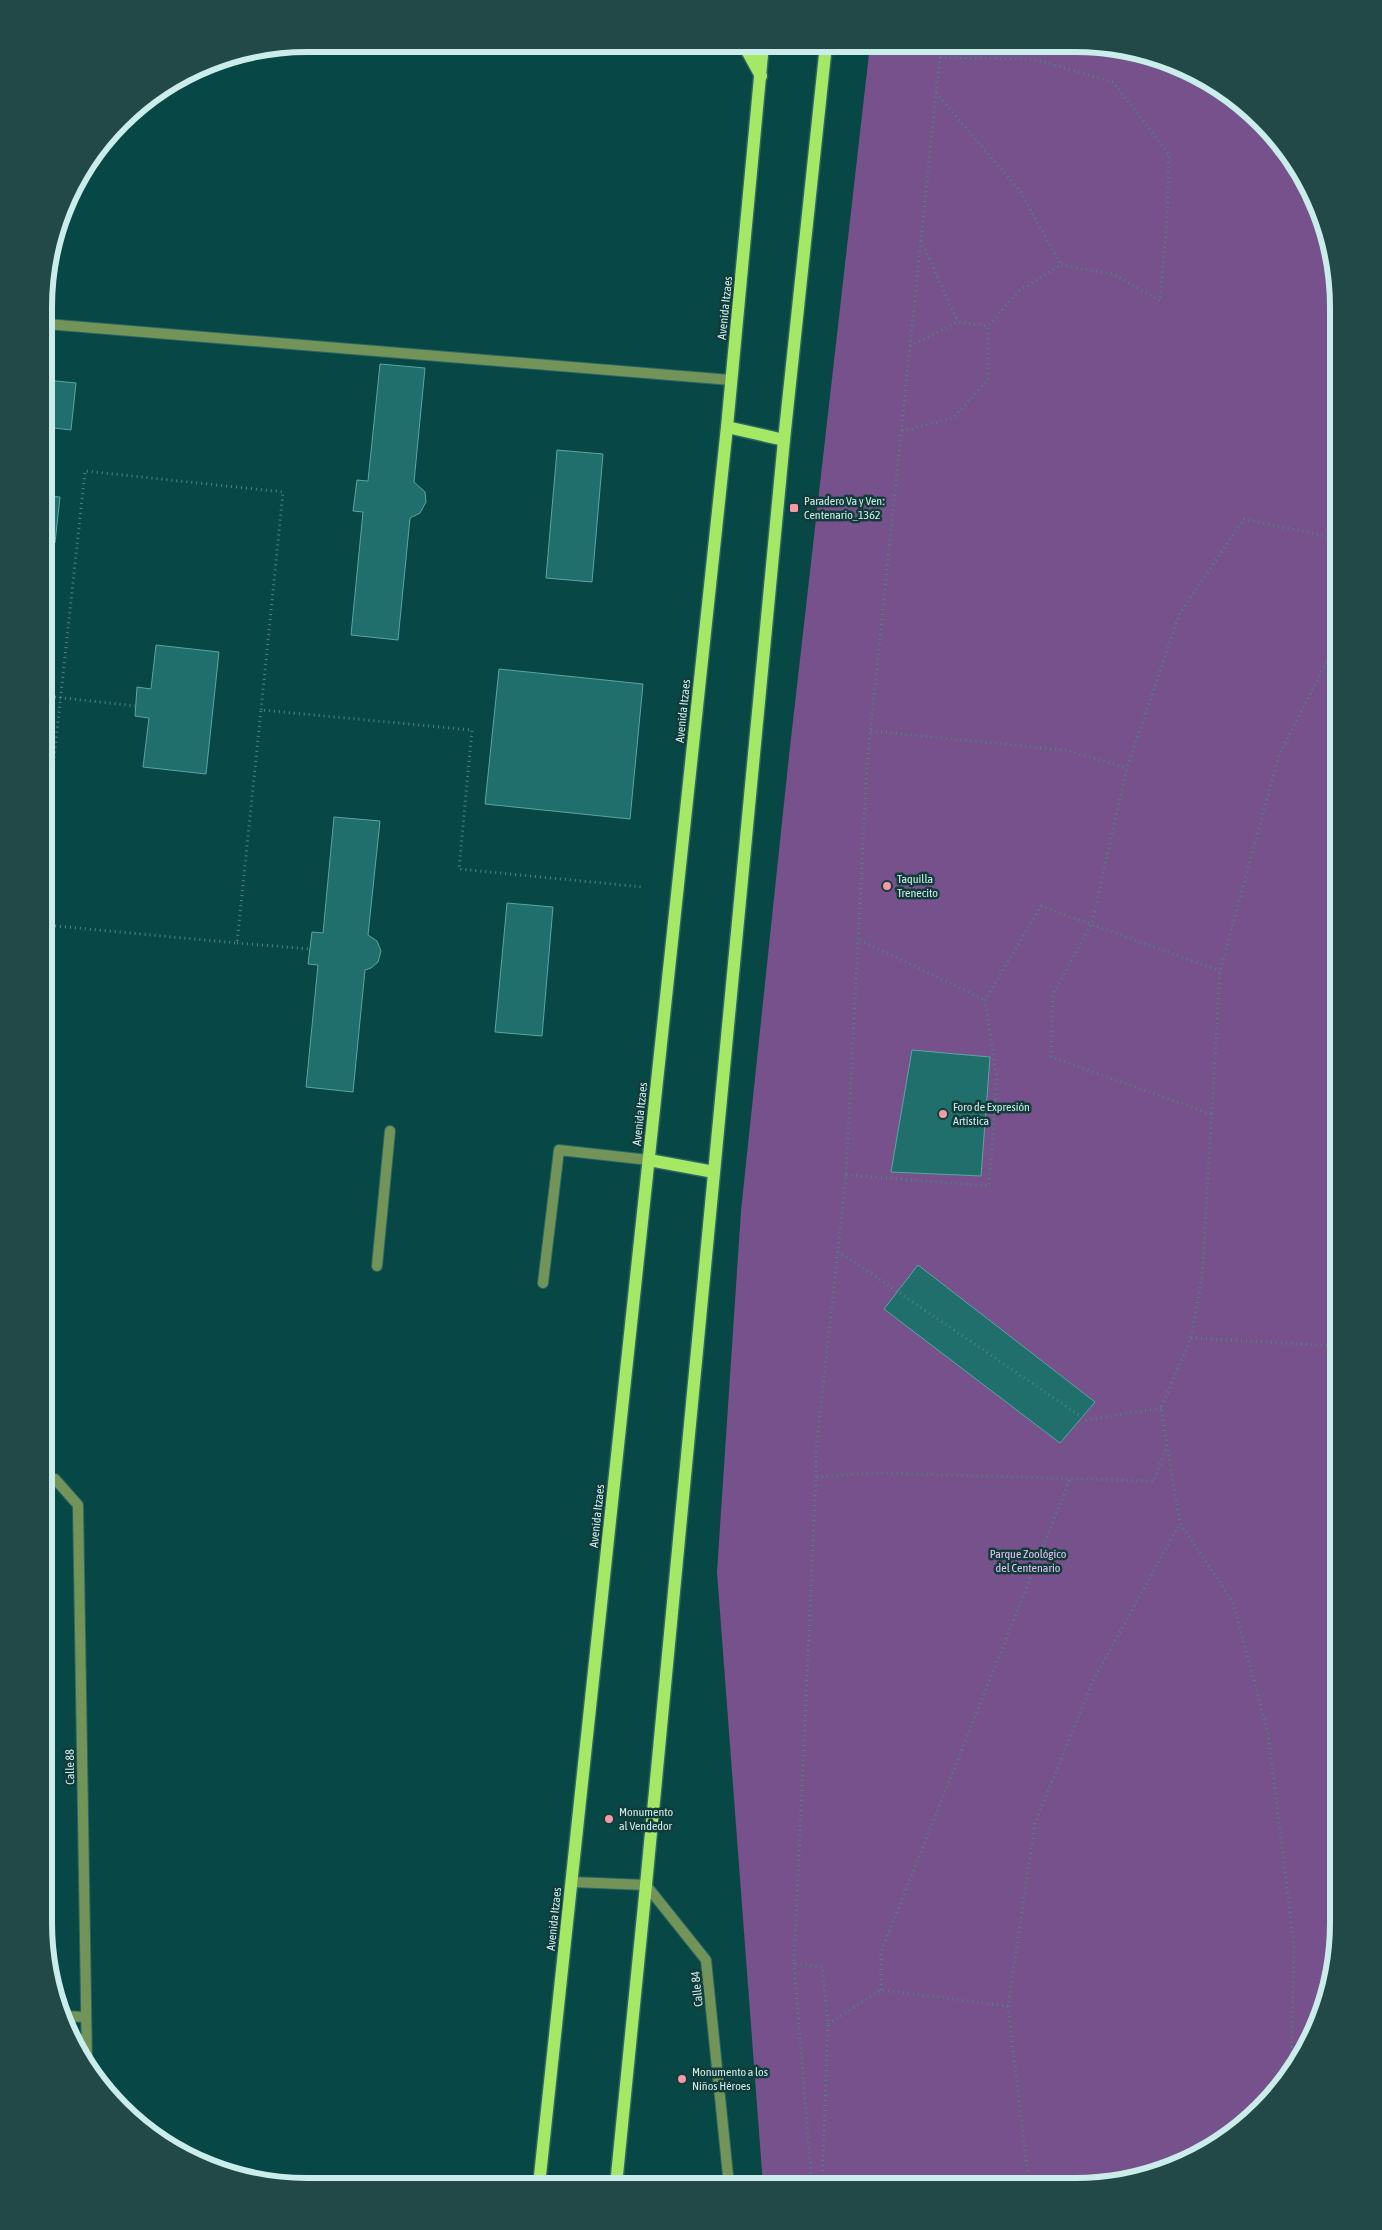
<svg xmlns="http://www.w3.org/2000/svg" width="1382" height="2230" font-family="'Asap Condensed',sans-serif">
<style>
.park{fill:#76518b}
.building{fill:#206f6d;stroke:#5ba5a2}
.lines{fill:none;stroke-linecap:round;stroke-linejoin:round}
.service-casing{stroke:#2a6664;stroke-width:12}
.minor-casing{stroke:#2a6664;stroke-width:12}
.primary-casing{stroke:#2a6664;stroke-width:15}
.path{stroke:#4e8482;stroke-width:3;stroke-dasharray:1 4;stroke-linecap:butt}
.service{stroke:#739458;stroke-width:10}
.minor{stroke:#739458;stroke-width:10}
.primary{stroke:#a4e866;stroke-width:12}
.poi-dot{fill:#f49aa5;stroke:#133b3a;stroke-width:2}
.labels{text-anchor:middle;stroke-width:5;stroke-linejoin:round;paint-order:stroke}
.street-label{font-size:12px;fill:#caedeb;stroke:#133b3a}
.poi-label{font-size:12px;fill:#caedeb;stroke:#133b3a;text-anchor:start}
.park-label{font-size:12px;fill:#e1c4f3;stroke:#133b3a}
.rim{fill:none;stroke:#caedeb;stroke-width:6}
</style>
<rect width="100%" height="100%" fill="#074846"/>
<path class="park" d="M870 45 1109 46 1175 64 1235 99 1284 147 1318 207 1338 308V1940L1324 2007 1284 2083 1235 2132 1175 2166 1074 2186 763 2185 717 1572 741 1211 789 756Z"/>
<g class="building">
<path d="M380 364 425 368 414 482 425 492 426 502 420 513 410 518 398 640 351 635 363 512 353 511 357 480 368 481Z"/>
<path d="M46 380 76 383 71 430 46 427Z"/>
<path d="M557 450 603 454 592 582 546 578Z"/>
<path d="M46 496 60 497 55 543 46 542Z"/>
<path d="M156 645 219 652 206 774 143 767 149 718 135 716 137 687 151 689Z"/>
<path d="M499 669 643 684 630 819 485 804Z"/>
<path d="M334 817 380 821 368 935 377 941 381 951 378 962 371 968 365 970 353 1092 306 1087 318 965 308 964 312 932 323 933Z"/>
<path d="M507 903 553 907 542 1036 495 1032Z"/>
<path d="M912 1050 990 1057 981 1176 891 1172Z"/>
<path d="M918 1265 1095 1402 1060 1443 884 1309Z"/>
</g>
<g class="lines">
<defs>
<g id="service">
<path d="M46 324 731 380"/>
<path d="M377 1266 390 1131"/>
<path d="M543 1283 559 1150 649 1160"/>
</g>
<g id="minor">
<path d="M44 1478 55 1479 78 1505 87 2064"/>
<path d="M572 1882 646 1885 706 1960 729 2185"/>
<path d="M62 2016 86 2017"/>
</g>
<g id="primary">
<path d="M744 45 761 76"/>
<path d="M727 427 784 440"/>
<path d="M649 1160 714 1172"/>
<path d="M539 2185 727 427 763 45"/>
<path d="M616 2185 646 1885 784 440 826 45"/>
</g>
</defs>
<use href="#service" class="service-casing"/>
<use href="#minor" class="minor-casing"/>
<use href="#primary" class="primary-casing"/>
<g class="path">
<path d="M936 93 1020 191 1061 265"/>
<path d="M921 240 958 322"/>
<path d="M910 346 958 322 988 326"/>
<path d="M902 431 953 418 988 380V326L1019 291 1061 265 1113 274 1160 301 1167 220 1169 154 1113 82 1033 59 940 58"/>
<path d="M45 696 136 706"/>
<path d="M871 731 1065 750 1127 768"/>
<path d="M45 842 85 471 283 492 261 710"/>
<path d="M45 925 237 943 261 710 472 730 459 869 643 887"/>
<path d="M860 940 985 1000"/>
<path d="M237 943 310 949"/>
<path d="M1211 1114 1051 1057 1053 994 1092 923 1127 768 1180 613 1244 519 1338 539"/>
<path d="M846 1175 989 1186 997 1080 985 1000 1041 906 1220 971"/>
<path d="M838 1251 1086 1420 1161 1408"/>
<path d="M1191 1338 1338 1346"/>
<path d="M1167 1445 1180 1523 1233 1602 1268 1733 1294 1945 1291 2069"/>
<path d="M816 1477V1452L846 1175 867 764 936 93 940 58 947 46"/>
<path d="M794 1963 812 2186"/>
<path d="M881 1990V1952L1070 1479"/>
<path d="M828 2024 881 1990 1008 2006"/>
<path d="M822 2186 828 2024 822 1967 794 1963 816 1477 877 1473 1154 1481 1167 1445 1161 1408 1191 1338 1202 1278 1220 971 1279 755 1338 640"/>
<path d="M1029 2186 1008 2006 1035 1823 1093 1681 1180 1523"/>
</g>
<use href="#service" class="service"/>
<use href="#minor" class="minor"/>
<use href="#primary" class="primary"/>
</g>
<g class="poi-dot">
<rect x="789" y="503" width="10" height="10" rx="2.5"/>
<circle cx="887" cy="886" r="5"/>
<circle cx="943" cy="1114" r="5"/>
<circle cx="609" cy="1819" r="5"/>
<circle cx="682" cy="2079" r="5"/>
</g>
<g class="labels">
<g class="street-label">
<text transform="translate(725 308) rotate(-84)" y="4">Avenida Itzaes</text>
<text transform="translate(683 711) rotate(-84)" y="4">Avenida Itzaes</text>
<text transform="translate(640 1114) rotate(-84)" y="4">Avenida Itzaes</text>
<text transform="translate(597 1516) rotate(-84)" y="4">Avenida Itzaes</text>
<text transform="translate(70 1767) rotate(-91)" y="4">Calle 88</text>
<text transform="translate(554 1919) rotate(-84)" y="4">Avenida Itzaes</text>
<text transform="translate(697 1989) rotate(-96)" y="4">Calle 84</text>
</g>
<g class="poi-label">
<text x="804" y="505">Paradero Va y Ven:<tspan x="804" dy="14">Centenario_1362</tspan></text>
<text x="897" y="883">Taquilla<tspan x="897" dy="14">Trenecito</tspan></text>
<text x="953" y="1111">Foro de Expresión<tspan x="953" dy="14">Artística</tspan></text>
<text x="619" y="1816">Monumento<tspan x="619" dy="14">al Vendedor</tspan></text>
<text x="692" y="2076">Monumento a los<tspan x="692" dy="14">Niños Héroes</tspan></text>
</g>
<g class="park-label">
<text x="1028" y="1558">Parque Zoológico<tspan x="1028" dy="14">del Centenario</tspan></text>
</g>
</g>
<path d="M0 0H1382V2230H0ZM307 52H1075A255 255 0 0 1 1330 307V1923A255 255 0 0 1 1075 2178H307A255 255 0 0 1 52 1923V307A255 255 0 0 1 307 52Z" fill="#224948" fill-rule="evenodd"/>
<path class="rim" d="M307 52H1075A255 255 0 0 1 1330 307V1923A255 255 0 0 1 1075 2178H307A255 255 0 0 1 52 1923V307A255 255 0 0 1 307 52Z"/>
</svg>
